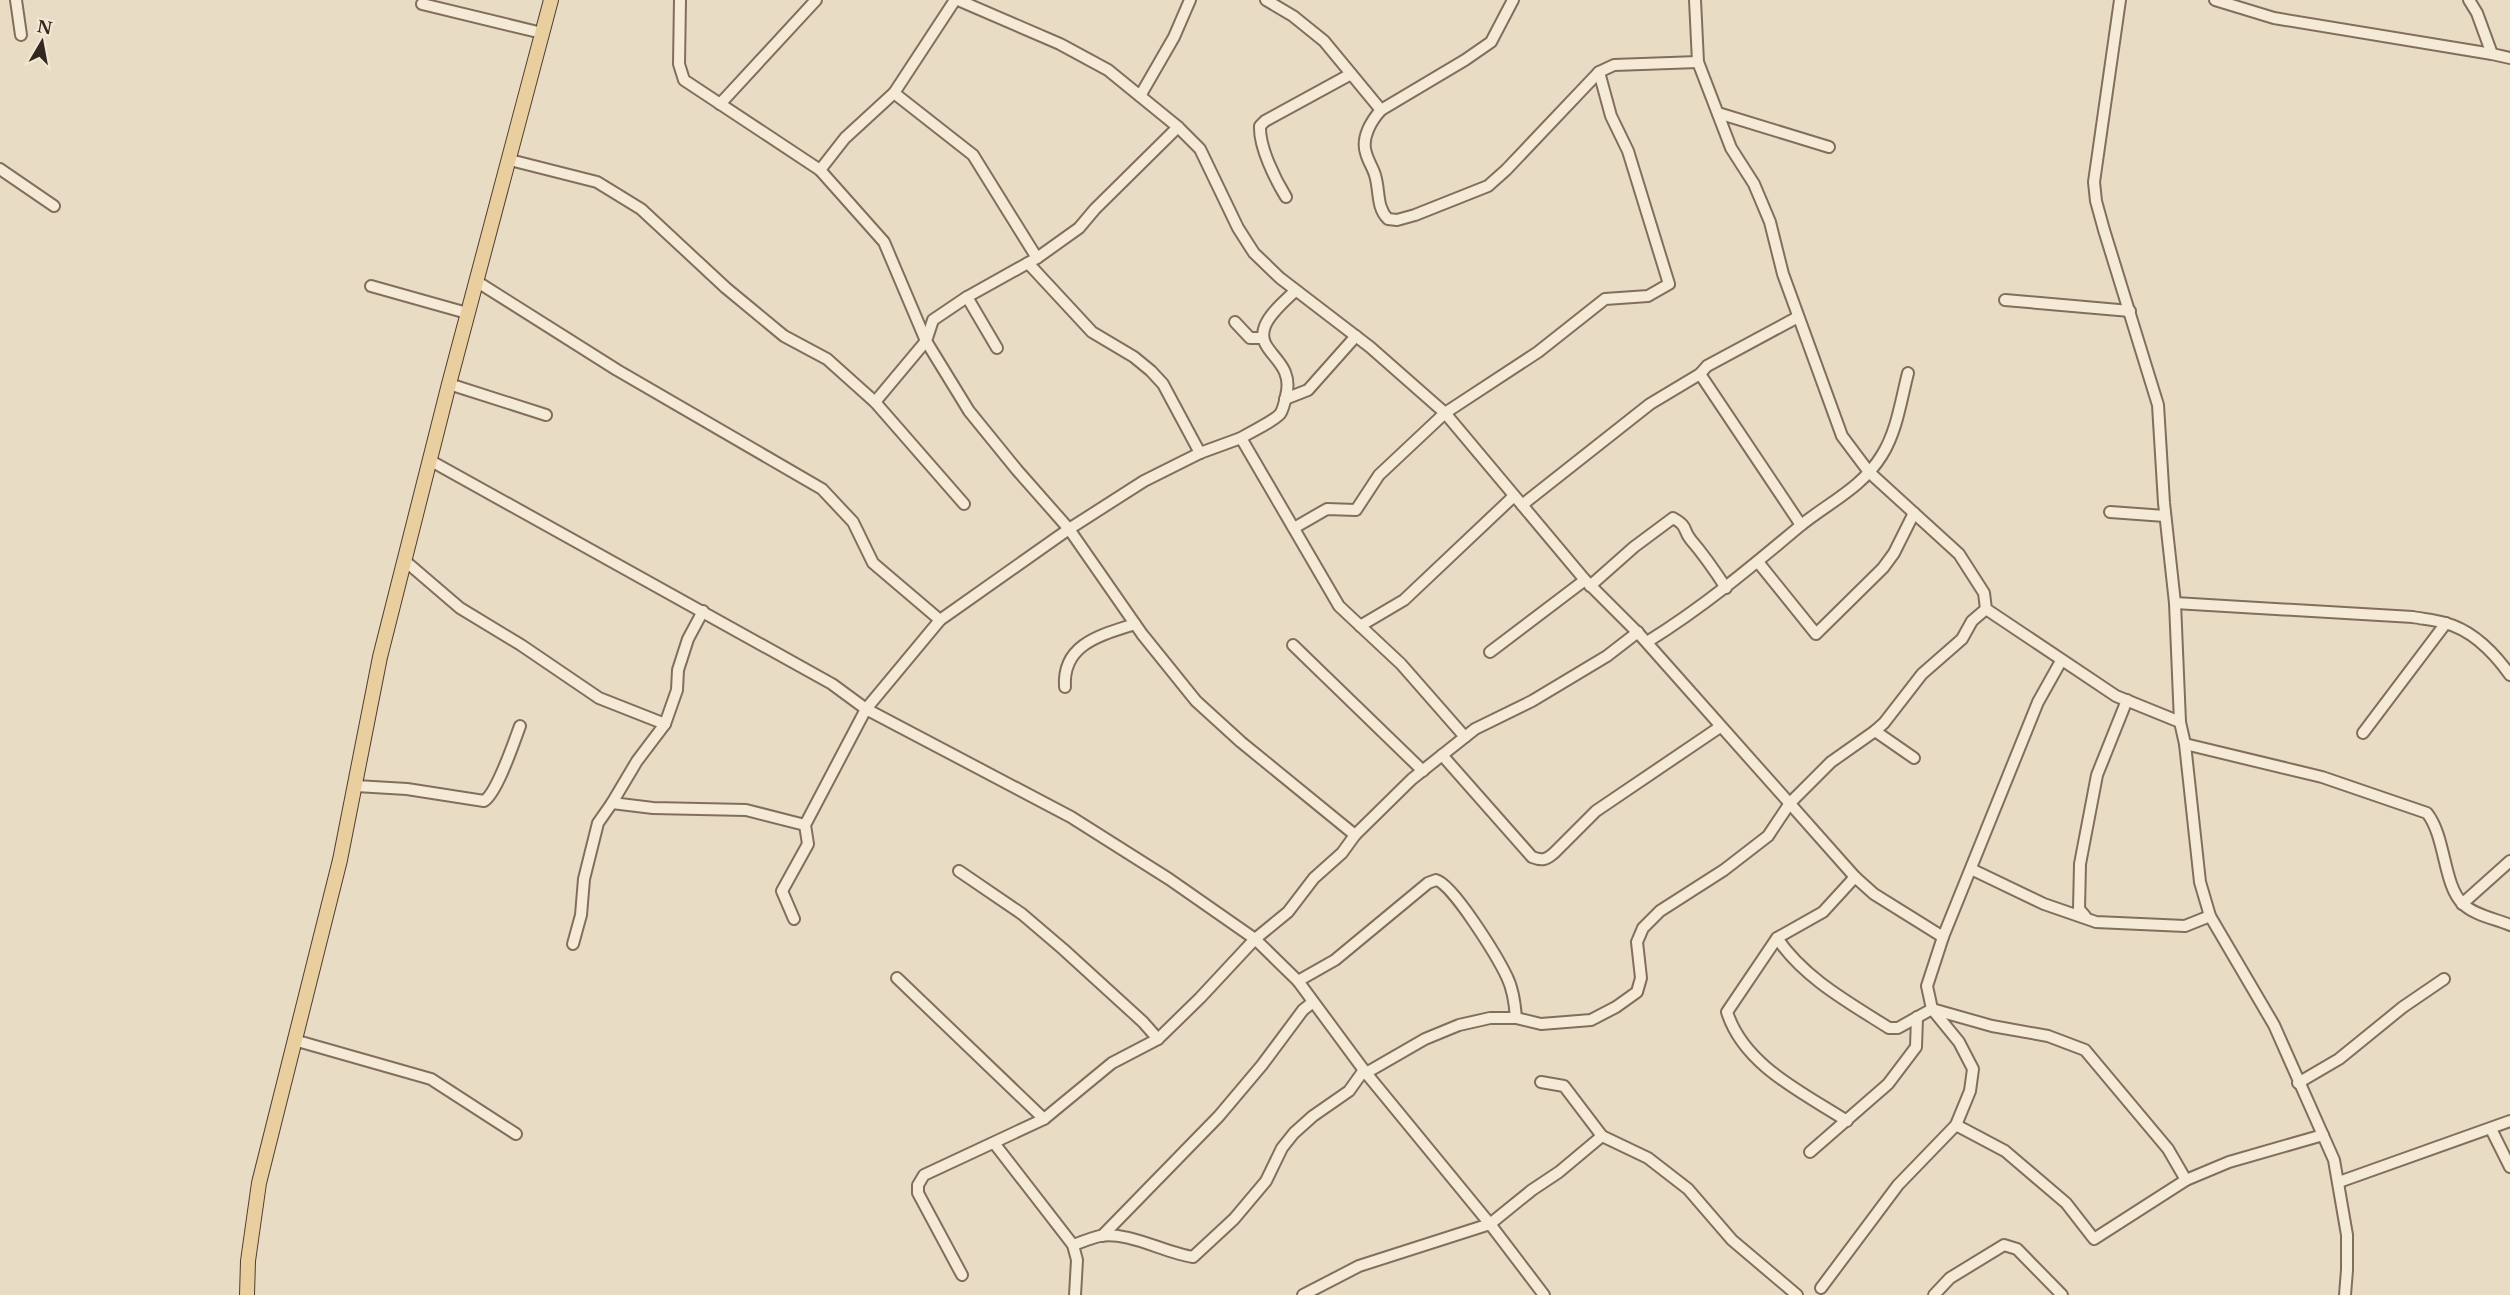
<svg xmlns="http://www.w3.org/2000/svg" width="2510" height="1295" font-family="'Libre Baskerville',serif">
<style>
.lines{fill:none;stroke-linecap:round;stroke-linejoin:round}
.minor-casing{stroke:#826e5c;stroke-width:14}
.major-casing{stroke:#503d30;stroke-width:16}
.minor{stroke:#f5ead6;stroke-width:10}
.major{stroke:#e9ce9f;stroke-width:14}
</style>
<rect width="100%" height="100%" fill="#e9dcc4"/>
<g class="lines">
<defs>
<g id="minor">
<path d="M16 0 21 35"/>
<path d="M680 0 679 64 684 80 820 170 884 242 926 341 969 411 1017 470 1069 529 1142 634 1196 701 1241 742 1355 835"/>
<path d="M958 0 1060 44 1108 70 1178 127 1200 149 1238 228 1254 253 1280 278 1370 347 1445 413 1585 580 1640 635 1855 877 1874 894 1943 937"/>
<path d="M1266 0 1293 16 1324 41 1381 110"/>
<path d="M1513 0 1491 42 1465 60 1381 110C1371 121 1361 138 1366 153 1368 161 1373 168 1375 175 1380 191 1376 207 1388 219L1397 220 1415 215 1488 186 1506 170 1599 72 1614 65 1698 62"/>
<path d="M1695 0 1698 62 1731 148 1754 184 1770 222 1783 274 1842 436 1869 472 1959 554 1984 593 1986 609 2116 696 2180 722"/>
<path d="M2120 0 2094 182 2096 201 2104 230 2158 405 2164 503 2175 603 2180 722 2185 744 2200 882 2210 916 2274 1025 2334 1160 2347 1235V1270L2345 1295"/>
<path d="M2215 0 2274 18 2492 54"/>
<path d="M2469 0 2477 13 2492 54 2510 58"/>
<path d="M422 4 542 33"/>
<path d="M894 93 973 155 1037 258"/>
<path d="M1140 96 1174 37 1190 0"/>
<path d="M720 104 816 0"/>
<path d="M1718 113 1829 147"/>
<path d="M510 160 597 182 641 209 726 288 784 336 827 359 875 402 964 504"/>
<path d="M0 169 54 206"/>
<path d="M820 170 845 138 894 93 955 0"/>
<path d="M1286 197C1275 179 1259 147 1260 126L1265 121 1351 74"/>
<path d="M1028 263 1092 332 1134 357 1151 371 1163 384 1200 453"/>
<path d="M476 281 617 370 822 489 853 522 873 563 940 620"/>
<path d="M371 286 467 313"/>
<path d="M967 297 997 348"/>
<path d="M2005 300 2130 311"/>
<path d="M1235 322 1250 338H1263"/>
<path d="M1700 374 1801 525"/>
<path d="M449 384 546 415"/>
<path d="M1285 399 1308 390 1356 336"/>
<path d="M875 402 926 341 933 320 967 297 1037 258 1079 228 1095 209 1178 127"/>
<path d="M1241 438C1250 432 1273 422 1280 414 1283 410 1285 401 1286 396 1296 359 1254 353 1265 326 1270 313 1285 301 1295 291"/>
<path d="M431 461 832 684 866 709 1071 817 1169 879 1255 939 1298 981 1366 1073 1490 1224 1544 1295"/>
<path d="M1522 505 1650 404 1700 374 1707 366 1798 317"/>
<path d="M2110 512 2165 516"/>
<path d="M1294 528 1327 509 1356 510 1379 475 1445 413 1538 352 1605 299 1648 296 1669 284 1628 151 1611 116 1599 72"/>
<path d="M404 560 460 608 521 645 599 698 665 724"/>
<path d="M1758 562 1816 634 1883 568 1894 553 1914 513"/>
<path d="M1590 586 1634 547 1673 518C1689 527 1682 529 1691 540 1704 555 1715 571 1726 588"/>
<path d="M2175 603 2413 617C2423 619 2435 620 2445 623 2472 630 2495 654 2510 675"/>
<path d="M703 611 688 639 678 670 677 690 665 724 637 761 612 803 653 808 746 810 805 825"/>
<path d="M1360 626 1404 600 1514 496"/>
<path d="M1647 642C1702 608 1750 568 1800 526 1828 503 1862 488 1882 455 1897 431 1901 400 1908 373"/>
<path d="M1293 645 1423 771"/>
<path d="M1490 652 1585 580"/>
<path d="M1065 687C1062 644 1101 635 1135 624"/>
<path d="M1875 731 1914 758"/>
<path d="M2363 733 2446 623"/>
<path d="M2185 744 2322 777 2427 813C2446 837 2443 885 2463 904 2474 915 2496 919 2510 925"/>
<path d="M1442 755 1532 857C1542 861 1546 860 1554 853L1596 811 1720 727"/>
<path d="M356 786 407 789 484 801C497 793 514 742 520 726"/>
<path d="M1971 869 2044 904 2096 922 2185 926 2210 916"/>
<path d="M959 871 1022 914 1063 949 1143 1022 1158 1039"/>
<path d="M2462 904 2510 861"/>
<path d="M2085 916 2079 909 2080 864 2097 775 2127 700"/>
<path d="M794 919 782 891 808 844 805 825 866 709 940 620 1069 529 1144 481 1200 453 1241 438 1339 606 1401 664 1465 737"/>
<path d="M1777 938C1804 978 1848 1002 1889 1028H1898L1932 1009 1927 986 1943 937 2038 702 2061 661"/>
<path d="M573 944 581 915 584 879 598 823 612 803"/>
<path d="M897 978 1044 1119"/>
<path d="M1298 981 1335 960 1428 883 1436 880C1453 884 1498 958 1507 977 1513 989 1515 1004 1516 1018"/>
<path d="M294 1040 431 1079 516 1134"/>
<path d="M1366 1073 1425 1039 1459 1025 1490 1018H1516L1541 1024 1591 1020 1616 1007 1637 992 1641 978 1637 942 1643 928 1660 911 1724 870 1768 836 1790 803 1831 762 1875 731 1884 723 1922 674 1962 639 1972 621 1986 609"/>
<path d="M1541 1082 1564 1086 1602 1136 1648 1158 1688 1189 1732 1240 1797 1295"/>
<path d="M2298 1083 2339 1059 2403 1007 2444 979"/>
<path d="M1847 1121C1804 1093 1744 1066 1727 1012L1777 938 1823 912 1855 877"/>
<path d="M1956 1125 2005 1151 2066 1203 2094 1239 2186 1180 2229 1162 2323 1135"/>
<path d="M2491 1129 2510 1167"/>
<path d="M994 1143 1073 1245 1077 1260 1075 1295"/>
<path d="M1810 1152 1888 1084 1916 1047 1917 1017"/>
<path d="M2339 1182 2510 1121"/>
<path d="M1102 1236 1219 1116 1262 1065 1303 1010 1313 1002"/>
<path d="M1073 1245C1082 1242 1091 1238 1100 1236 1128 1231 1165 1253 1193 1257L1234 1219 1266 1181 1282 1148 1294 1133 1313 1116 1349 1091 1364 1070"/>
<path d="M962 1275 918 1193V1185L924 1175 1044 1119 1112 1063 1158 1039 1200 998 1255 939 1288 912 1314 878 1342 853 1355 835 1412 779 1475 729 1532 701 1607 656 1638 632"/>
<path d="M1821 1288 1898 1185 1956 1125 1970 1091 1973 1069 1959 1042 1932 1009 1992 1026 2048 1036 2085 1050 2168 1149 2186 1180"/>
<path d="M1303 1295 1359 1266 1490 1224 1532 1190 1559 1172 1602 1136"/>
<path d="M1934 1295 1950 1278 2004 1245 2017 1249 2062 1295"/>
</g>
<path id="major" d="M247 1295 248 1261 259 1183 340 860 380 657 449 384 551 0"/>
</defs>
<use href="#minor" class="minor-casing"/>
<use href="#major" class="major-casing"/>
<use href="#minor" class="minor"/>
<use href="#major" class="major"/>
</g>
<g transform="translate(42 42) rotate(10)" stroke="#f1e7d3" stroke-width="4.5" paint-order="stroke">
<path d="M0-4.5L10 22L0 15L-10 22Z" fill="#33281f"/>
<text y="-9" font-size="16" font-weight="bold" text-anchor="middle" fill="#33281f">N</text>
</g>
</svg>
